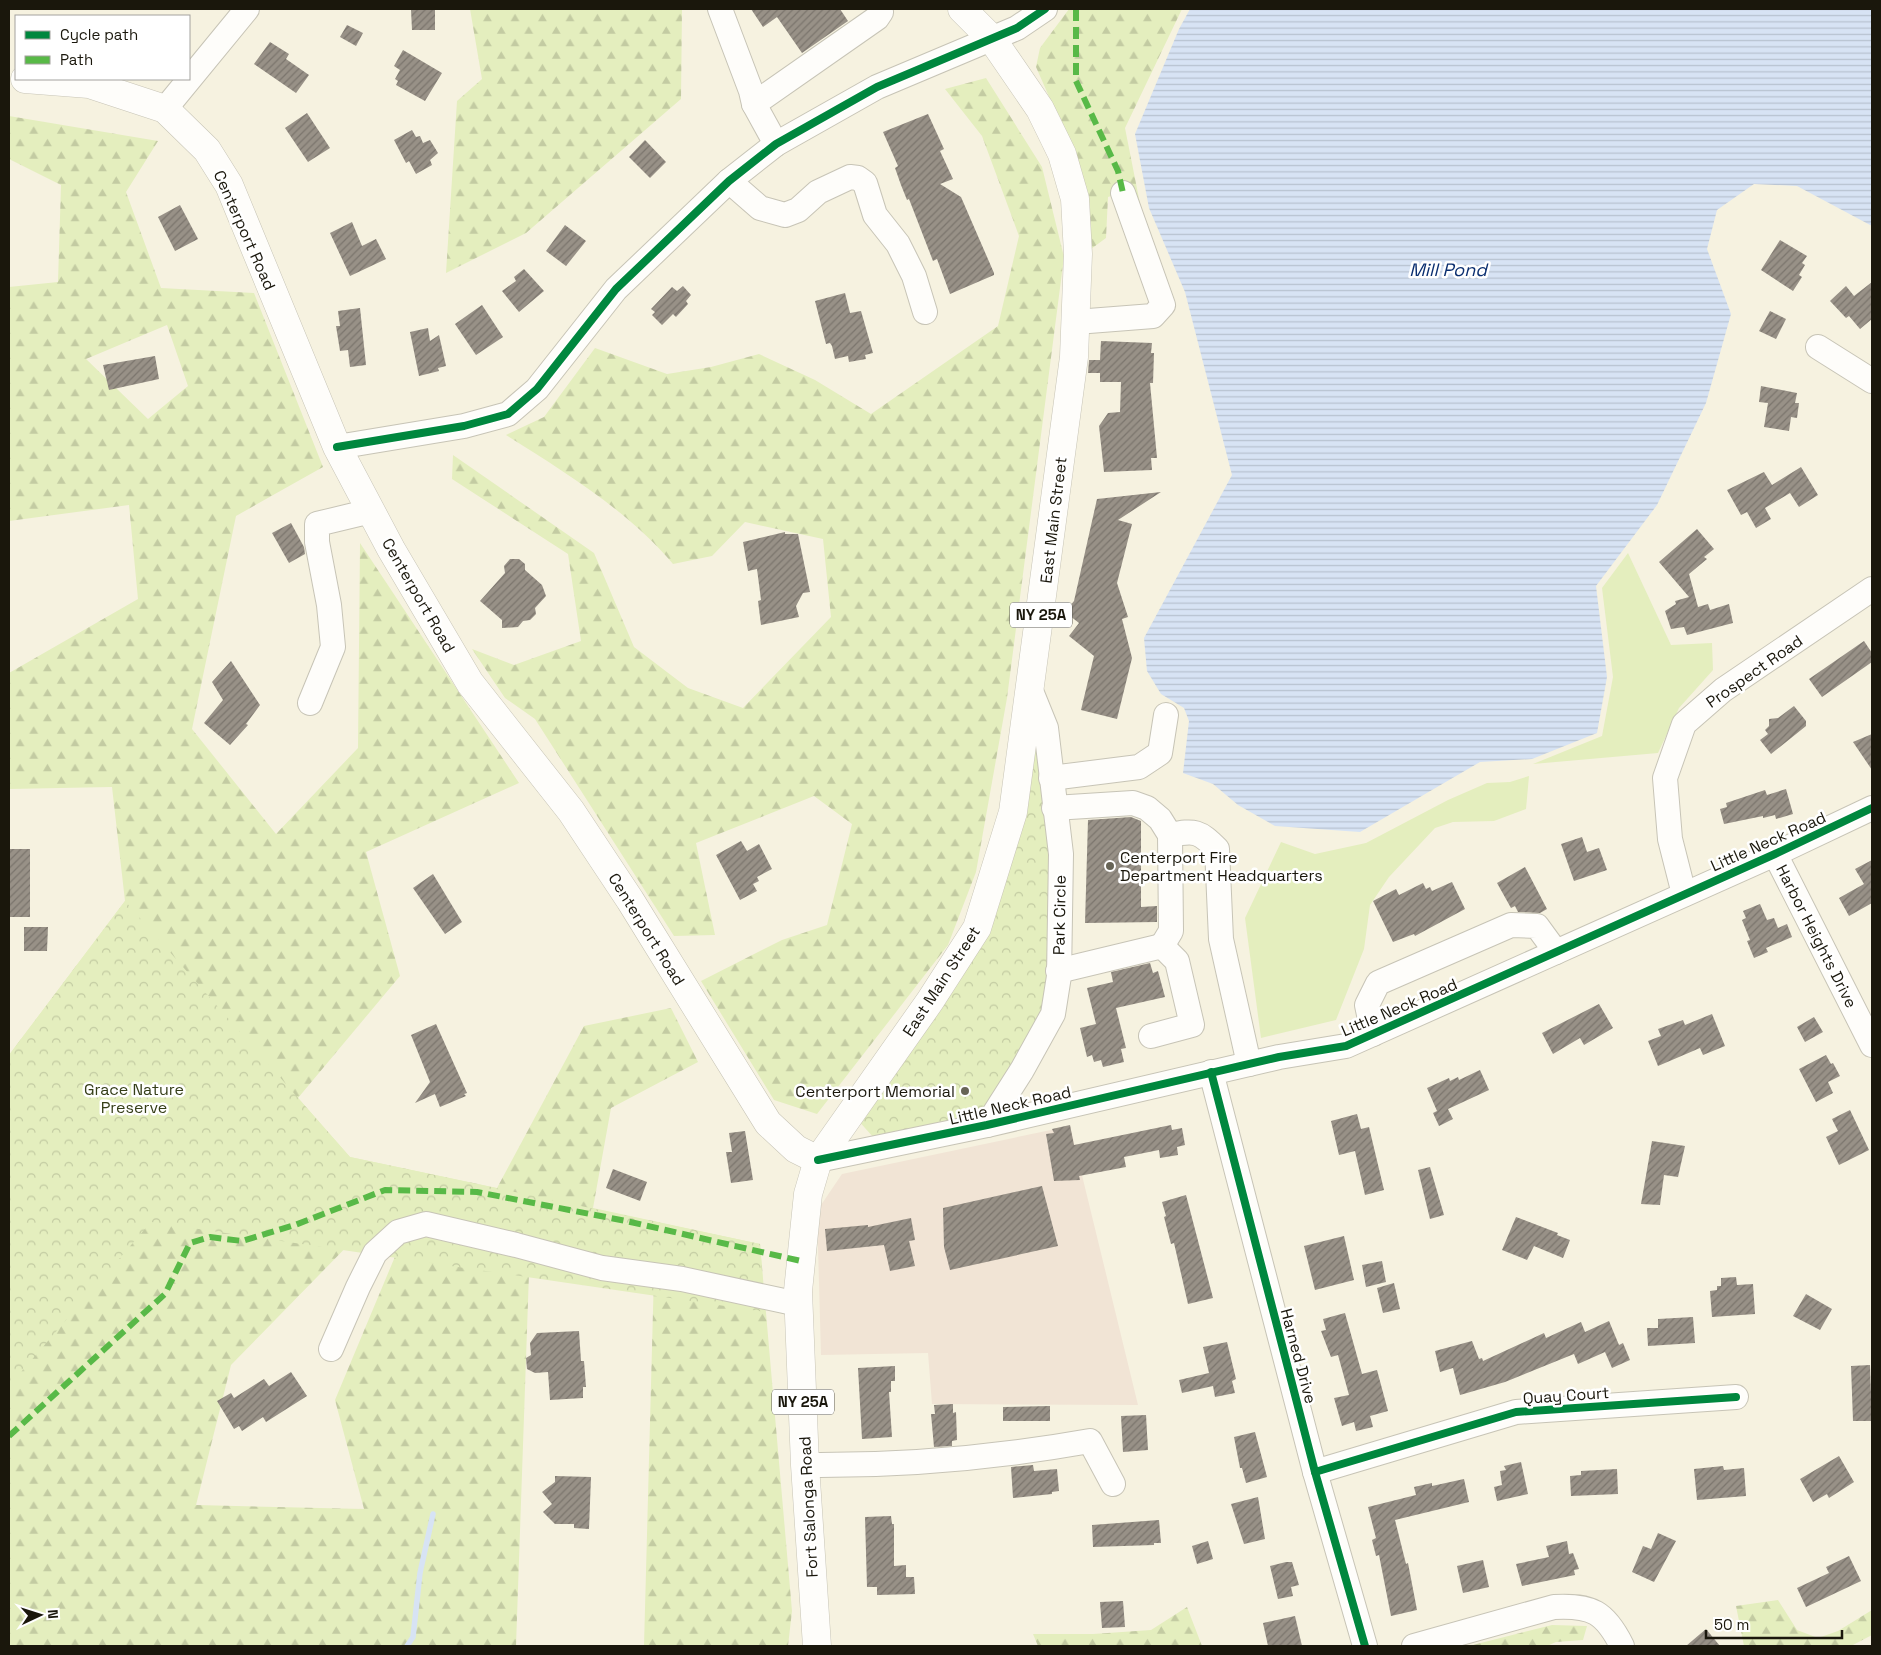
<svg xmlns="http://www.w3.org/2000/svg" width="1881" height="1655" font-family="'Space Grotesk',sans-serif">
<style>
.commercial{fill:#f1e4d5}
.grass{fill:#e4eebe}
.forest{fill:url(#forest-firs);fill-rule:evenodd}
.park{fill:url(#park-crowns)}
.water{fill:url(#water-rules)}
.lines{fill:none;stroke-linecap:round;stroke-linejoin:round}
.stream{stroke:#d7e3f4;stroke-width:5.5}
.building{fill:url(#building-hatch)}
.minor-casing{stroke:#c7c4b6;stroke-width:26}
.major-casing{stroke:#c7c4b6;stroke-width:29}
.minor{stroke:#fefdfa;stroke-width:24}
.major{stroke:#fefdfa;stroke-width:28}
.quiet{stroke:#58b947;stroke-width:6;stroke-dasharray:12 6;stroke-linecap:butt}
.cycleway-casing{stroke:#fff;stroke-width:11}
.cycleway{stroke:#00873e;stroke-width:8}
.poi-dot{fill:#676456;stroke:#fff;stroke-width:2}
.labels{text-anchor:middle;stroke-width:5;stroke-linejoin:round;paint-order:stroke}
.shield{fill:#fff;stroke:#5f5d55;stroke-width:1}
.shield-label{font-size:15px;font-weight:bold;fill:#1a170c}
.street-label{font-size:16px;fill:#1a170c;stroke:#fff}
.poi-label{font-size:16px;fill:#1a170c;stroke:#fff;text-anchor:start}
.park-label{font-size:16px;fill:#353e18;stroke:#fff}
.water-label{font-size:18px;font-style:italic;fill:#0b2f70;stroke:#fff}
</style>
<defs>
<pattern id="forest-firs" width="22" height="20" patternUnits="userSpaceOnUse" patternTransform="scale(1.25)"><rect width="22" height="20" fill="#e4eebe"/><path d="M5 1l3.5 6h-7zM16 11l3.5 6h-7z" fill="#c3cba2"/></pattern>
<pattern id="park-crowns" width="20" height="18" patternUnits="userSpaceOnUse" patternTransform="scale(1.25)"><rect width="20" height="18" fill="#e4eebe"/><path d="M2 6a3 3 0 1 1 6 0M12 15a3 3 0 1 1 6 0" fill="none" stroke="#c3cba2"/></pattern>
<pattern id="water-rules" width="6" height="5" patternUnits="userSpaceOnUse" patternTransform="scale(1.25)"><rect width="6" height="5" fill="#d7e3f4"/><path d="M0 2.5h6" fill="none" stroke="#b8c2d0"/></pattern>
<pattern id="building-hatch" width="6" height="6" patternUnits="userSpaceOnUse" patternTransform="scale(1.25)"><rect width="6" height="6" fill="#989187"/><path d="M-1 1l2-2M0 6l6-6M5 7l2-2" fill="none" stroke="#7b756d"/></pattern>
</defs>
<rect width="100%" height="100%" fill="#f6f2e0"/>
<path class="commercial" d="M1070 1126 1138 1405 932 1404 928 1353 821 1355 817 1211 842 1174Z"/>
<g class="grass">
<path d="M1628 553 1671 645 1712 643 1713 670 1679 708 1658 753 1533 764 1602 736 1613 677 1602 588Z"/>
<path d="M1529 776 1526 809 1494 821 1453 822 1435 828 1389 877 1370 905 1364 949 1336 1020 1261 1038 1245 918 1281 842 1315 854 1366 843 1448 800 1487 783 1510 782Z"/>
</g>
<g class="forest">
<path d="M470 9H682L681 99 526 233 446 273 457 101 482 79Z"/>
<path d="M1069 9H1182L1125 128 1147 239 1127 191 1108 197 1106 238 1091 249 1069 142 1036 67 1040 48Z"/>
<path d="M986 78 1042 167 1064 257 1007 698 976 872 948 945 817 1114 774 1100 701 981 782 940 827 925 852 824 814 796 696 843 715 935 674 936 535 719 505 698 472 649 514 665 581 641 568 554 452 479 453 455 594 553 634 647 688 688 743 708 831 617 823 539 745 522 712 556 673 564C630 512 563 471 506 435L544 417 595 348 667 374 711 367 759 354 815 380 871 414 998 326 1019 236 982 136 945 89Z"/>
<path d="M9 116 158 141 126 192 161 288 254 293 323 467 236 516 192 729 276 834 358 748 360 543 519 783 366 852 400 976 298 1098 350 1157 497 1188 584 1026 671 1008 698 1062 611 1108 593 1208 760 1244 792 1611 788 1646H644L654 1273H529L516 1646H9V1055L125 901 112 787 9 789V673L138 599 129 505 9 521V287L58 282 61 185 9 159ZM167 325 188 386 148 419 86 359ZM363 1230 399 1247 335 1400 364 1509 196 1505 231 1365Z"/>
<path d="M1778 1600 1797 1630 1818 1638 1838 1631 1872 1610V1635L1851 1646H1744L1736 1606Z"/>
<path d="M1187 1607 1202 1646H1038L1033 1634H1093L1151 1630Z"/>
<path d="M1552 1625 1587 1626 1583 1640 1556 1642 1547 1646H1469Z"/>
</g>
<g class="park">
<path d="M1033 709 1055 850 1049 1008 987 1110 963 1118 874 1138 856 1118 980 936Z"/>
<path d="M125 901 350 1157 760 1244 765 1312 151 1222 9 1386V1055Z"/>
</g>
<path class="water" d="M1190 9H1872V226L1797 186 1754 184 1717 210 1707 249 1731 314 1706 403 1657 505 1596 586 1607 677 1597 733 1532 759 1480 762 1360 832 1275 826 1238 805 1213 784 1183 773 1189 721 1184 708 1161 694 1147 671 1144 638 1232 475 1185 292 1149 208 1135 134 1179 29Z"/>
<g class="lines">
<path class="stream" d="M407 1646 413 1637 420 1573 433 1514"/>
</g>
<g class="building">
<path d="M415 9H435V30H412L411 10Z"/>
<path d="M751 9H840L848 21 802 53 777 17 763 27Z"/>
<path d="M347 25 363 33 356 46 340 37Z"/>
<path d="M270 42 289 54 286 59 309 75 296 93 254 64Z"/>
<path d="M403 50 442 73 425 101 396 85 398 81 395 79 400 70 394 66Z"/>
<path d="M307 113 330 148 308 162 285 128Z"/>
<path d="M928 114 944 149 940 151 953 179 940 184 961 197 994 273V275L950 294 937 259 933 261 909 199 907 200 901 185 895 168 898 166 883 132Z"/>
<path d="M412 130 416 137 420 136 423 143 430 140 438 153 430 160 432 165 416 174 409 161 406 163 394 140Z"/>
<path d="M645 140 666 162 650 178 629 157Z"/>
<path d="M180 205 198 239 175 251 158 217Z"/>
<path d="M352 222 362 246 376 239 386 259 350 276 330 233Z"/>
<path d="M565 225 586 241 566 266 546 251Z"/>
<path d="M1780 240 1807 256 1802 263 1805 265 1799 275 1802 277 1793 291 1761 270Z"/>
<path d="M524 269 544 291 519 312 502 291 516 281 514 277Z"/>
<path d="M1872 282V319L1860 329 1849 316 1846 318 1830 301 1846 286 1854 296Z"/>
<path d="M683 286 691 295 686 301 688 304 676 317 673 314 662 325 652 315 655 312 651 309 672 287 677 291Z"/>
<path d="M845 293 850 313 861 311 873 353 865 355 866 359 849 362 848 356 835 359 832 346 830 343 826 344 815 301Z"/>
<path d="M482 305 503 337 476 355 455 324Z"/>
<path d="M360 308 366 365 350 367 348 350 340 351 336 326H340L338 311Z"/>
<path d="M1770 311 1786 319 1776 339 1759 331Z"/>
<path d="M428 328 430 341 439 335 446 366 438 368 439 371 419 376 410 332Z"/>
<path d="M1101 341 1152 343 1151 353H1154L1153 383H1150L1157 458H1151L1152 470 1104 472 1099 426 1108 413 1120 412 1121 382H1100V373H1088L1089 360H1100Z"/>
<path d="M155 356 159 379 109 390 103 365Z"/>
<path d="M1761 386 1797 393 1795 403H1799L1797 418 1791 417 1789 431 1764 427 1768 403 1759 402Z"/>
<path d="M1801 467 1818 495 1799 507 1790 493 1765 508 1771 519 1756 528 1747 512 1741 515 1727 490 1764 472 1772 485Z"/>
<path d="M1161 492 1118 520 1132 524 1117 583 1128 617 1122 619 1132 658 1117 719 1081 710 1094 656 1069 636 1079 623 1065 612 1074 601 1097 499Z"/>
<path d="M291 523 304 547 305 554 289 563 272 533Z"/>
<path d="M1697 529 1714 549 1704 557 1707 559 1689 574 1698 607 1708 604 1710 610 1729 604 1733 623 1687 635 1684 627 1671 629 1665 611 1676 604 1675 601 1689 597 1659 562Z"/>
<path d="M785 532V534H798L810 592 803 593 796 606 799 617 761 625 758 601 761 600 757 569 748 571 743 542Z"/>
<path d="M510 559H519L525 564V570L542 585 546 596 535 608 536 614 530 620 523 621 518 627 502 628V620L480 601 505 573 504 566Z"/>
<path d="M1864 641 1872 653V662L1822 697 1809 679Z"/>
<path d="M231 661 260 705 246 724 248 725 230 745 204 723 223 700 212 682Z"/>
<path d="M1794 706 1806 721V726L1771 754 1760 740 1768 734 1765 730 1769 726V719L1778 718Z"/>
<path d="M1872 734V770L1853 742Z"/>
<path d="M1786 789 1793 814 1776 819 1775 815 1763 818V816L1724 824 1720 809 1727 807 1726 803 1765 790 1767 795Z"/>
<path d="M1131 817 1141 821V907L1157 906V922L1085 923 1088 820Z"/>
<path d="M1582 837 1587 852 1599 848 1607 870 1574 881 1561 844Z"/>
<path d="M741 841 747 851 759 844 772 869 757 877 759 881 753 884 757 891 740 900 716 855Z"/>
<rect x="9" y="849" width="21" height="68"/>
<path d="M1872 860V903L1849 916 1839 898 1864 884 1855 869Z"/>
<path d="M1525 867 1547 909 1540 913 1518 912 1515 906 1511 908 1497 883Z"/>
<path d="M433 874 462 922 445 934 413 888Z"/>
<path d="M1452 882 1465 909 1415 936 1414 934 1393 942 1373 901 1396 889 1399 895 1423 883 1426 889 1430 887 1432 891Z"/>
<path d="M1760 904 1767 920 1774 918 1778 928 1787 924 1792 937 1766 948 1768 952 1754 958 1747 941 1750 940 1742 920 1746 918 1743 911Z"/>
<path d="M24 927H48L47 951H24Z"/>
<path d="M1150 963 1153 973 1158 971 1165 997 1116 1008 1126 1048 1121 1049 1124 1062 1103 1067 1101 1060 1094 1062 1092 1055 1087 1057 1080 1028 1096 1024 1087 988 1113 982 1111 972Z"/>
<path d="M1599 1004 1613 1028 1584 1045 1580 1038 1553 1054 1542 1033Z"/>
<path d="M1712 1014 1725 1046 1703 1055 1700 1048 1658 1066 1648 1041 1661 1036 1658 1029 1683 1020 1685 1025Z"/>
<path d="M1814 1017 1823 1032 1805 1042 1797 1027Z"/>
<path d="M436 1024 467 1093 464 1094 466 1096 440 1107 435 1094 415 1103 430 1082 411 1035Z"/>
<path d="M1826 1055 1831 1064 1833 1063 1840 1076 1828 1082 1833 1093 1816 1102 1799 1069Z"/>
<path d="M1480 1070 1489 1090 1448 1109 1453 1119 1439 1126 1433 1113 1437 1111 1427 1088 1449 1078 1450 1081 1458 1077 1459 1080Z"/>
<path d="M1850 1110 1869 1150 1839 1165 1826 1137 1838 1131 1832 1119Z"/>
<path d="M1357 1114 1361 1129 1369 1127 1384 1190 1365 1195 1355 1151 1339 1155 1331 1121Z"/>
<path d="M1070 1125 1074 1145 1171 1125 1172 1130 1182 1128 1185 1145 1177 1147 1178 1155 1160 1158 1159 1150 1124 1157 1126 1167 1079 1176 1080 1180 1054 1181 1046 1134 1054 1133 1052 1129Z"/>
<path d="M745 1131 753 1180 731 1183 726 1152H732L729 1133Z"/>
<path d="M1652 1141 1685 1146 1678 1177 1664 1175 1660 1205 1641 1204Z"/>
<path d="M1430 1167 1444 1215 1430 1219 1418 1170Z"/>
<path d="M613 1169 647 1182 640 1201 606 1188Z"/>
<path d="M1042 1186 1058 1246 950 1270 944 1247 943 1208Z"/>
<path d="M1186 1195 1213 1298 1188 1304 1174 1243 1171 1244 1164 1217 1166 1216 1162 1202Z"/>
<path d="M1516 1217 1558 1233 1557 1235 1570 1240 1563 1258 1534 1246 1527 1260 1502 1250Z"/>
<path d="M911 1218 915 1240 909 1241 915 1266 890 1271 884 1245 827 1251 825 1229 868 1225V1227Z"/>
<path d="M1344 1236 1354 1280 1315 1290 1304 1246Z"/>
<path d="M1382 1261 1386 1282 1366 1287 1362 1265Z"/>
<path d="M1736 1277 1737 1285 1753 1284 1755 1314 1712 1317 1710 1291 1717 1290V1286H1721V1278Z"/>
<path d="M1394 1283 1400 1309 1383 1313 1377 1288Z"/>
<path d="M1806 1294 1832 1309 1820 1330 1793 1316Z"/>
<path d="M1345 1313 1362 1374 1377 1370 1388 1411 1370 1416 1373 1427 1356 1431 1354 1422 1342 1426 1334 1398 1349 1395 1338 1355 1331 1357 1321 1331 1326 1330 1323 1319Z"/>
<path d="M1693 1317 1695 1343 1648 1346 1647 1328H1658V1319Z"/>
<path d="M1609 1321 1619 1345 1623 1343 1630 1360 1612 1368 1605 1352 1578 1364 1574 1354 1505 1382 1460 1395 1453 1368 1440 1372 1435 1351 1472 1341 1479 1359 1482 1358 1483 1361 1544 1333 1546 1338 1581 1322 1585 1332Z"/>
<path d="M579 1331 581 1361H584L586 1387H583V1398L550 1400 548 1372 535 1373 527 1369 526 1358 531 1355 530 1343 537 1333Z"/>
<path d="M1227 1342 1236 1379 1232 1381 1235 1393 1215 1397 1213 1386 1182 1393 1179 1380 1209 1373 1203 1347Z"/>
<path d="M1870 1365 1872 1421H1853L1851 1366Z"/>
<path d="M895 1366V1381H891V1392H889L892 1437 862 1439 858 1368Z"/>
<path d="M291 1372 307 1396 266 1422 263 1417 242 1431 239 1426 234 1429 217 1401 231 1393 234 1398 264 1379 269 1386Z"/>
<path d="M953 1404V1413L956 1412 957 1440 952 1441V1446L934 1447 931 1414H935L934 1405Z"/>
<path d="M1050 1406V1421H1003V1407Z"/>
<path d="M1146 1415 1148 1450 1123 1452 1121 1416Z"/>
<path d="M1255 1432 1267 1477 1246 1483 1242 1468H1240L1234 1437Z"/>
<path d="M1839 1456 1854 1482 1829 1498 1827 1494 1813 1502 1800 1479Z"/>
<path d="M1521 1462 1528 1494 1497 1501 1494 1487 1502 1485 1500 1471 1506 1470 1504 1466Z"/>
<path d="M1033 1465 1034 1471 1057 1469 1059 1491 1052 1492V1494L1013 1498 1011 1467Z"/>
<path d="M1723 1466 1724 1470 1744 1468 1746 1496 1697 1500 1694 1469Z"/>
<path d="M1617 1469 1618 1494 1571 1496 1570 1476 1581 1475V1471Z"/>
<path d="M555 1476 591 1477 589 1529 574 1528V1524H555L543 1512 552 1504 542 1492 555 1482Z"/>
<path d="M1464 1479 1469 1502 1395 1520 1406 1564 1408 1563 1417 1610 1391 1616 1379 1555 1376 1556 1372 1540 1376 1538 1368 1507 1416 1495 1414 1487 1432 1483V1486Z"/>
<path d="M1258 1497 1265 1539 1244 1544 1231 1504Z"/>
<path d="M891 1516 892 1524H894V1566L906 1565V1577H914L915 1594 877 1595V1587H867L865 1517Z"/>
<path d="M1159 1520 1161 1543H1154V1545L1093 1547 1092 1525Z"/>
<path d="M1658 1533 1676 1541 1654 1582 1632 1572 1643 1546 1651 1549Z"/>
<path d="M1208 1541 1213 1559 1197 1564 1192 1546Z"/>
<path d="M1567 1541 1569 1554 1573 1553 1579 1569 1574 1570 1575 1575 1522 1586 1516 1564 1549 1557 1546 1546Z"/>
<path d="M1849 1556 1861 1581 1806 1607 1797 1588 1829 1573 1826 1567Z"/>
<path d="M1483 1560 1489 1587 1463 1593 1457 1566Z"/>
<path d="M1286 1562H1292L1299 1585 1291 1587 1293 1596 1278 1599 1270 1566Z"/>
<path d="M1123 1601 1125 1627 1102 1628 1100 1602Z"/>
<path d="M1295 1616 1302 1646H1268L1263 1623Z"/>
<path d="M1706 1629 1720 1646H1686Z"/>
</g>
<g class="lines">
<defs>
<g id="minor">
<path d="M720 9 751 91 754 104 776 144"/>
<path d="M754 104 877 18 881 12 880 9"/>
<path d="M165 109 247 9"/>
<path d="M729 181 760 208 785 215 798 210 818 192 850 177 858 178 865 183 875 215 898 244 914 276 925 312"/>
<path d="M1076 322 1153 316 1163 305 1123 193"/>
<path d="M1818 347 1872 381"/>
<path d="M337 447 464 426 508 414 537 389 616 289 729 181 776 144 877 87 1017 28 1045 9"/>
<path d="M310 703 333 647 329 605 317 542V524L371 511"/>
<path d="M1051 778 1139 767 1160 753 1166 715"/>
<path d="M1054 808 1133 803 1147 808 1160 819 1170 835 1171 931 1162 946"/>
<path d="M1170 835C1195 830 1199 831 1217 849L1221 939 1249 1064"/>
<path d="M1775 854 1872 1045"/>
<path d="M1684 894 1670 839 1665 778 1684 724 1723 690 1872 589"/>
<path d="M1058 971 1162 946 1177 961 1192 1025 1151 1036"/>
<path d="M1373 1034 1367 1005 1378 983 1511 925 1537 926 1556 952"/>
<path d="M1211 1072 1315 1472 1365 1646"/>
<path d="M987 1125 1022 1070 1053 1014 1059 976 1061 854 1046 728 1031 691"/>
<path d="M818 1160 987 1125 1279 1057 1346 1046 1775 854 1872 808"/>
<path d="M331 1349 358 1287 375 1253 398 1232 426 1224 516 1245 602 1268 682 1279 798 1304"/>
<path d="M805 1465C903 1466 994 1458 1090 1441L1113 1484"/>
<path d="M1315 1472 1516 1412 1736 1397"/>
<path d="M1414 1646 1554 1607C1592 1605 1605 1612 1622 1646"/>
</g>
<g id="major">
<path d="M25 79 89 84 165 109 207 150 229 185 337 447 391 549 470 683 571 811 630 900 768 1123 796 1149 818 1160"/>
<path d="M817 1646 805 1465 798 1291 808 1194 818 1160 930 1001 977 928 1013 812 1074 357 1078 254 1075 199 1062 154 1040 109 992 39 962 9"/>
</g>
</defs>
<use href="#minor" class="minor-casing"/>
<use href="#major" class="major-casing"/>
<use href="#minor" class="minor"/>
<use href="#major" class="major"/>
<g class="quiet">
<path d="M1076 9V81L1118 171 1123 193"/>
<path d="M9 1436 165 1294 190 1243 210 1237 242 1241 295 1225 385 1190 477 1192 626 1221 801 1261"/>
</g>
<defs>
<g id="cycleway">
<path d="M337 447 464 426 508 414 537 389 616 289 729 181 776 144 877 87 1017 28 1045 9"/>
<path d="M1211 1072 1315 1472 1365 1646"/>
<path d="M818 1160 987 1125 1279 1057 1346 1046 1775 854 1872 808"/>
<path d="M1315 1472 1516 1412 1736 1397"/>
</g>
</defs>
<use href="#cycleway" class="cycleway-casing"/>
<use href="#cycleway" class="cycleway"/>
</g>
<g class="poi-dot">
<circle cx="1110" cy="866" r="5"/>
<circle cx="965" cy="1091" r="5"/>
</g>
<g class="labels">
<g class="shield">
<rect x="1010" y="602.5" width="62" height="25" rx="4"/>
<rect x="772" y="1389.5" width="62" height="25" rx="4"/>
</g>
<g class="shield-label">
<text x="1041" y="620">NY 25A</text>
<text x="803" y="1407">NY 25A</text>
</g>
<g class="street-label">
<text transform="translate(245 230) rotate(66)" y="6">Centerport Road</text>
<text transform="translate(1053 520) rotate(-83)" y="6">East Main Street</text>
<text transform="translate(419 595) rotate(60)" y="6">Centerport Road</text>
<text transform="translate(1754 671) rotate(-35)" y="6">Prospect Road</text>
<text transform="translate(1768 841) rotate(-24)" y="6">Little Neck Road</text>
<text transform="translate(1059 915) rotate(-89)" y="6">Park Circle</text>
<text transform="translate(647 929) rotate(58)" y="6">Centerport Road</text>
<text transform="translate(1817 936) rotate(63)" y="6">Harbor Heights Drive</text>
<text transform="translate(941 981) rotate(-57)" y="6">East Main Street</text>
<text transform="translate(1399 1007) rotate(-23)" y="6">Little Neck Road</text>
<text transform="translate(1010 1105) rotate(-13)" y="6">Little Neck Road</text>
<text transform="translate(1299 1356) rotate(75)" y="6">Harned Drive</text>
<text transform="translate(1566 1395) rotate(-4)" y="6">Quay Court</text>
<text transform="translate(808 1507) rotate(-93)" y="6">Fort Salonga Road</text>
</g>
<g class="poi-label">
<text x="1120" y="863">Centerport Fire<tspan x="1120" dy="18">Department Headquarters</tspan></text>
<text x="955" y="1097" text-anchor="end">Centerport Memorial</text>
</g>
<g class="park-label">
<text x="134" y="1095">Grace Nature<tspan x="134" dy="18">Preserve</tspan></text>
</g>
<g class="water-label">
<text x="1448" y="276">Mill Pond</text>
</g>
</g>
<rect width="1881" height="1655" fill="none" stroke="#1a170c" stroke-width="20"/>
<rect x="15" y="15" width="175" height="65" fill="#ffffff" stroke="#a3a29e"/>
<rect x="25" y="31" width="25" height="8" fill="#00873e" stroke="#a3a29e"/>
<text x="60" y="40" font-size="15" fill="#1a170c">Cycle path</text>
<rect x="25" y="56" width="25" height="8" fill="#58b947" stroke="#a3a29e"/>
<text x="60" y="65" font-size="15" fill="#1a170c">Path</text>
<g transform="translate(40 1615) rotate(86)" stroke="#ffffff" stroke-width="4" paint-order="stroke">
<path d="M0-4L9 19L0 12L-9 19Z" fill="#1a170c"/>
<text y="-8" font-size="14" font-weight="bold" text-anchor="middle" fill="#1a170c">N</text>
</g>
<path d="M1706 1630v8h136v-8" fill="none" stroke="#1a170c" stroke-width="2.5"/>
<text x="1714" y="1630" font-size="15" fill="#1a170c" stroke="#ffffff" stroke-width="4" paint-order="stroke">50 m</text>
</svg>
